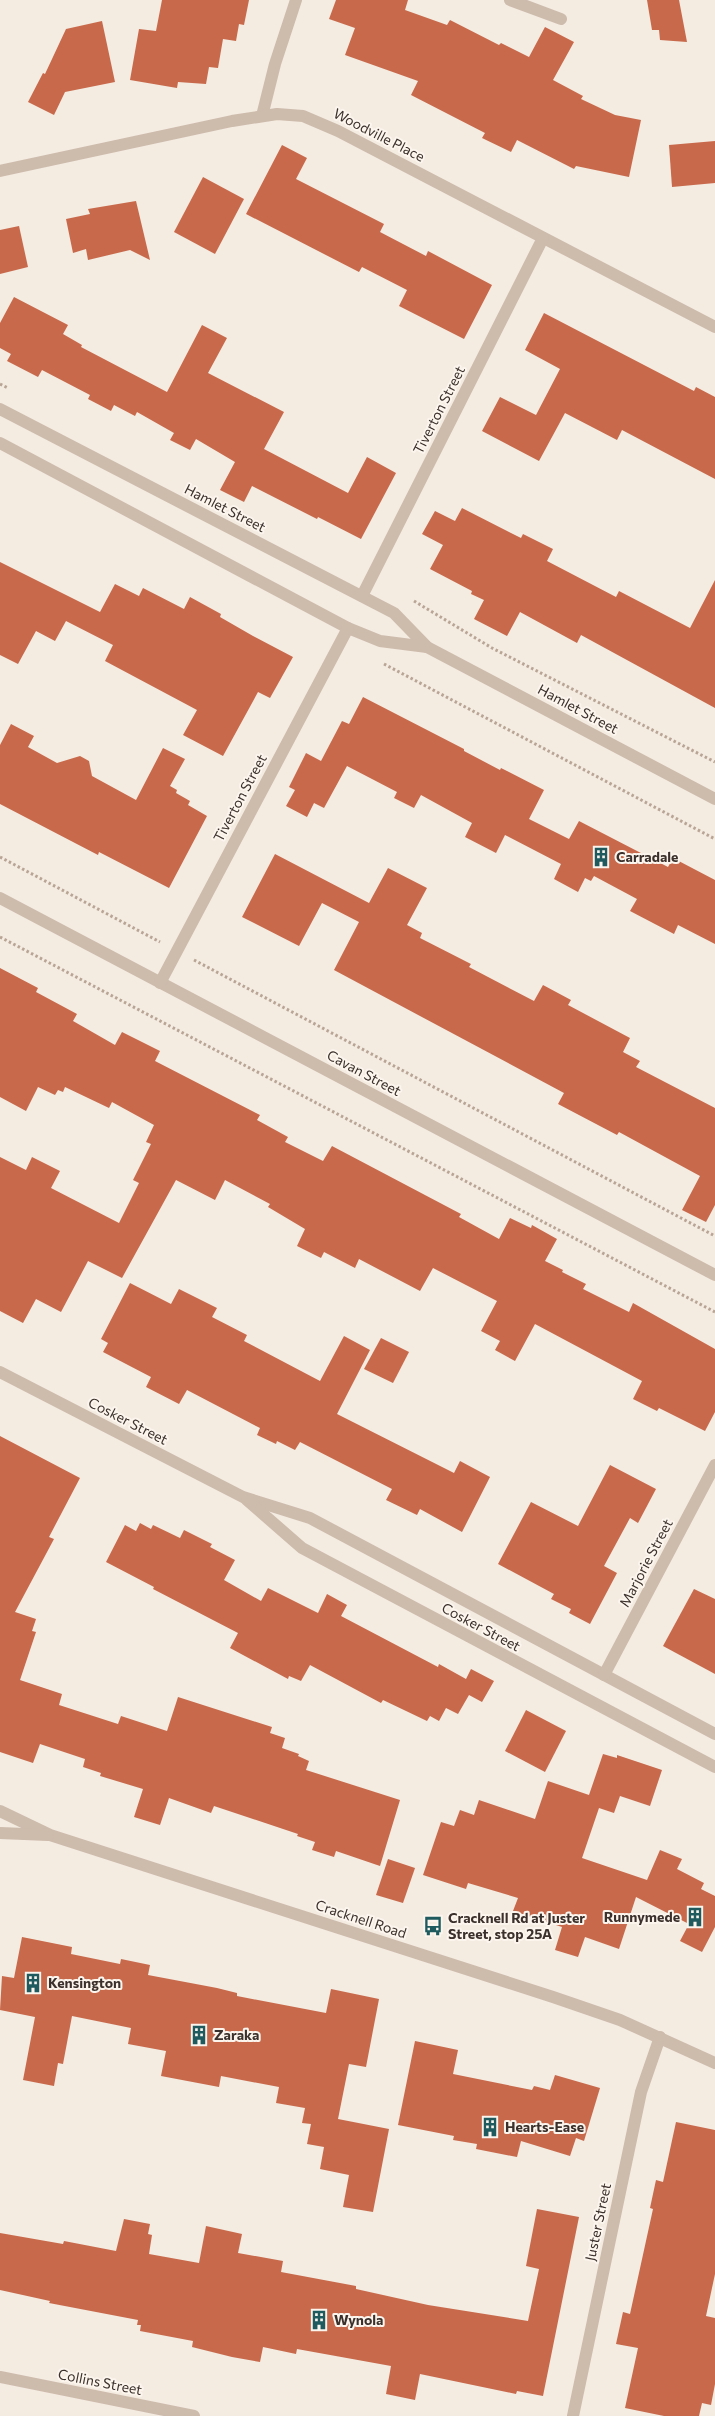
<svg xmlns="http://www.w3.org/2000/svg" width="715" height="2416" font-family="Commissioner,sans-serif">
<style>
.building{fill:#c8694b}
.lines{fill:none;stroke-linecap:round;stroke-linejoin:round}
.path{stroke:#b9a596;stroke-width:3;stroke-dasharray:2.5 2.5;stroke-linecap:butt}
.minor{stroke:#cdbbac;stroke-width:12}
.tertiary{stroke:#cdbbac;stroke-width:12}
.labels{text-anchor:middle;stroke-width:4;stroke-linejoin:round;paint-order:stroke}
.street-label{font-size:14px;fill:#3b302b;stroke:#fbf5ee}
.poi-label{font-size:14px;font-weight:bold;fill:#3b302b;stroke:#fbf5ee;text-anchor:start}
</style>
<rect width="100%" height="100%" fill="#f4ebe1"/>
<g class="building">
<path d="M162 0H249L244 25 239 24 236 41 223 39 218 68 209 67 206 84 178 82 177 88 130 80 139 29 156 31Z"/>
<path d="M336 0H408L405 10 447 25 450 20 499 45 501 43 529 57 545 27 574 42 553 80 583 96 581 99 615 115 641 120 629 177 576 166 574 169 517 140 511 152 482 138 485 133 411 95 418 81 345 55 355 28 329 19Z"/>
<path d="M647 0H679L687 42 660 40 659 30H652Z"/>
<path d="M102 21 115 82 65 92 54 115 28 102 43 73 45 74 66 29Z"/>
<path d="M715 141V183L672 187 669 145Z"/>
<path d="M282 145 307 158 296 179 384 224 380 232 426 256 428 251 492 285 464 339 399 306 407 290 362 267 359 272 246 214Z"/>
<path d="M203 177 244 199 215 254 174 232Z"/>
<path d="M136 201 150 260 130 250 88 260 86 249 73 253 66 219 90 214 88 209Z"/>
<path d="M19 226 28 267 0 274V230Z"/>
<path d="M14 297 68 325 63 334 82 345 81 347 167 392 202 325 227 338 208 373 284 412 264 449 348 493 367 457 396 473 361 539 318 517 317 519 252 486 244 502 220 490 235 462 196 439 190 450 170 440 174 433 137 412 135 416 114 405 111 411 88 399 90 395 42 370 38 377 7 361 11 354 0 348V323Z"/>
<path d="M544 313 694 391 696 387 715 397V479L622 430 617 440 565 413 539 461 482 431 500 397 536 415 560 369 525 350Z"/>
<path d="M462 508 521 538 523 534 553 549 547 561 616 597 619 591 690 628 715 580V708L581 635 577 643 520 612 507 636 474 619 484 600 471 594 472 591 430 569 443 545 422 534 435 511 455 521Z"/>
<path d="M0 562 100 612 115 584 139 596 143 588 184 609 190 597 221 614 220 617 253 636 293 657 270 698 258 692 223 756 183 735 197 710 105 661 113 645 66 621 55 641 36 631 18 664 0 655Z"/>
<path d="M363 697 464 749V751L500 770 501 768 544 790 529 819 569 839 579 821 668 867 673 858 715 880V944L678 925 674 934 630 911 637 899 594 876 591 881 585 878 578 892 554 879 561 864 505 835 496 853 465 837 472 823 421 795 414 808 394 798 397 792 347 766 324 808 314 803 307 817 286 806 295 790 289 787 306 753 321 761 342 721 349 724Z"/>
<path d="M11 724 34 736 28 747 57 763 80 756 89 761 92 776 136 800 163 748 185 759 170 786 177 790 176 793 190 801 188 805 207 816 169 888 99 852 98 855 0 804V745Z"/>
<path d="M275 854 369 903 388 868 427 888 407 925 422 933 420 938 471 964 469 967 534 1001 543 985 571 1000 568 1005 630 1038 623 1052 640 1061 636 1067 715 1108V1205L706 1222 682 1210 700 1176 619 1132 617 1135 558 1104 564 1093 334 970 359 922 322 903 299 946 242 917Z"/>
<path d="M0 968 38 988 36 992 77 1014 73 1021 115 1045 122 1032 160 1051 155 1061 260 1115 257 1120 288 1137 285 1142 323 1161 332 1146 461 1214 459 1217 499 1239 510 1218 531 1228 532 1225 557 1239 545 1261 563 1270 562 1272 586 1284 583 1289 629 1312 633 1303 715 1349V1412L705 1431 659 1408 657 1411 633 1399 642 1381 535 1324 515 1361 495 1350 500 1341 481 1331 497 1301 433 1268 420 1291 359 1259 355 1268 324 1252 321 1258 297 1246 305 1229 268 1207 270 1204 225 1180 215 1200 176 1180 122 1278 88 1261 61 1312 36 1299 23 1323 0 1311V1157L26 1170 32 1157 60 1171 51 1188 119 1223 139 1183 133 1180 151 1144 146 1142 154 1125 112 1102 109 1108 65 1087 63 1092 58 1090 55 1095 38 1087 26 1111 0 1097Z"/>
<path d="M130 1283 171 1304 179 1289 217 1308 212 1317 247 1335 244 1341 320 1381 344 1336 370 1350 337 1414 454 1473 460 1461 490 1477 462 1532 420 1509 417 1515 386 1500 392 1489 300 1442 295 1450 277 1441 276 1444 257 1435 260 1428 187 1390 179 1404 146 1387 151 1377 103 1352 108 1343 101 1339Z"/>
<path d="M381 1338 409 1352 393 1383 364 1369Z"/>
<path d="M0 1436 80 1478 49 1537 54 1539 15 1612 36 1619 32 1631 36 1632 20 1680 62 1694 59 1705 118 1724 121 1716 167 1731 178 1697 272 1727 270 1733 285 1738 282 1748 299 1754 298 1756 309 1761 306 1770 400 1800 380 1866 336 1851 334 1857 312 1850 315 1842 297 1836 298 1834 214 1806 211 1813 169 1798 160 1825 134 1817 143 1789 100 1776 101 1773 83 1767 85 1759 40 1744 33 1763 0 1752Z"/>
<path d="M610 1465 656 1489 638 1523 630 1518 604 1566 617 1573 590 1624 569 1613 571 1609 551 1599 554 1594 498 1564 531 1502 578 1526Z"/>
<path d="M140 1523 151 1529 153 1525 180 1538 184 1530 212 1544 210 1547 235 1560 224 1580 261 1601 268 1588 318 1613 327 1594 347 1605 341 1616 438 1667 439 1664 466 1679 471 1669 494 1681 482 1702 469 1695 458 1714 446 1708 439 1721 430 1716 427 1721 383 1700 381 1703 310 1665 301 1681 289 1676 288 1679 230 1648 238 1633 153 1589 154 1587 106 1562 125 1525 136 1531Z"/>
<path d="M694 1589 715 1599V1674L663 1646Z"/>
<path d="M526 1710 566 1731 545 1772 505 1751Z"/>
<path d="M603 1754 617 1758V1755L662 1770 650 1806 620 1796 614 1813 599 1808 582 1858 647 1880 660 1850 682 1859 677 1869 704 1883 701 1889 715 1896V1927L702 1952 680 1941 689 1924 636 1897 619 1949 585 1937 578 1957 555 1950 562 1927 513 1911 518 1898 468 1883 466 1889 423 1875 441 1822 454 1826 460 1810 474 1815 479 1800 535 1819 548 1781 589 1795Z"/>
<path d="M388 1859 415 1868 403 1903 376 1895Z"/>
<path d="M22 1937 72 1947 71 1954 120 1964 121 1959 150 1965 148 1975 217 1988 237 1993V1996L326 2013 331 1989 379 1999 366 2067 349 2064 338 2119 389 2129 373 2212 343 2207 349 2175 320 2169 324 2147 307 2144 311 2124 302 2123 305 2108 276 2103 279 2087 221 2076 219 2087 161 2076 166 2051 128 2044 131 2028 72 2016 63 2064 58 2063 54 2086 23 2080 35 2017 0 2010 2 1976 14 1978Z"/>
<path d="M415 2041 458 2050 453 2074 532 2090 534 2086 550 2090 555 2075 600 2088 584 2141 576 2138 570 2156 521 2141 517 2157 476 2149 477 2144 453 2140 454 2136 398 2125Z"/>
<path d="M676 2122 715 2130V2274L706 2316 715 2318V2384L711 2405 702 2403 699 2416H664L625 2408 638 2348 616 2344 623 2312 630 2314 653 2209 650 2208 656 2180 663 2182Z"/>
<path d="M537 2209 579 2217 543 2396 517 2391 516 2394 420 2374 415 2400 386 2394 391 2366 297 2349 296 2354 263 2347 260 2362 232 2357 192 2347 193 2341 140 2331 141 2325H137L138 2320 49 2303 50 2301 0 2290V2233L63 2244 64 2241 116 2251 124 2219 150 2224 148 2234 152 2235 149 2254 199 2263 206 2226 242 2234 238 2253 283 2261 281 2272 356 2286V2289L428 2305 528 2321 539 2269 526 2266Z"/>
</g>
<g class="lines">
<g class="path">
<path d="M0 384 8 388"/>
<path d="M414 601 492 648 715 762"/>
<path d="M384 664 715 839"/>
<path d="M0 857 160 942"/>
<path d="M0 937 715 1312"/>
<path d="M194 960 715 1236"/>
</g>
<g class="minor">
<path d="M510 0 561 19"/>
<path d="M262 116 275 64 296 0"/>
<path d="M0 171 232 121 277 114 303 116 338 131 715 327"/>
<path d="M0 409 394 613 427 647 715 799"/>
<path d="M0 443 348 628 380 641 427 647"/>
<path d="M362 596 543 238"/>
<path d="M0 898 715 1275"/>
<path d="M160 983 348 628"/>
<path d="M0 1372 243 1497 310 1518 715 1734"/>
<path d="M247 1500 302 1548 715 1767"/>
<path d="M604 1675 715 1465"/>
<path d="M0 2377 194 2416"/>
<path d="M573 2416 641 2092 660 2037"/>
</g>
<g class="tertiary">
<path d="M0 1811 50 1835 553 1997 620 2020 715 2063"/>
<path d="M0 1833 48 1835"/>
</g>
</g>
<defs>
<symbol id="building-bare" viewBox="-9 -9 18 18"><path d="M-4-6H4V6H1V3H-1V6H-4ZM-2.5-4.3h1.7v1.8h-1.7ZM.8-4.3h1.7v1.8H.8ZM-2.5-1h1.7V.8h-1.7ZM.8-1h1.7V.8H.8Z" fill="#1f5a5e" stroke="#fbf5ee" stroke-width="2.5" paint-order="stroke"/></symbol>
<symbol id="bus-bare" viewBox="-9 -9 18 18"><path d="M-5-6H5V4H4V6H2V4H-2V6H-4V4H-5ZM-3.5-4V0h7V-4ZM-3.5 1.2v1.5H-2V1.2ZM2 1.2v1.5H3.5V1.2Z" fill="#1f5a5e" stroke="#fbf5ee" stroke-width="2.5" paint-order="stroke"/></symbol>
</defs>
<g fill-rule="evenodd">
<use href="#building-bare" x="587" y="843" width="28" height="28"/>
<use href="#building-bare" x="681" y="1903" width="28" height="28"/>
<use href="#bus-bare" x="419" y="1912" width="28" height="28"/>
<use href="#building-bare" x="19" y="1969" width="28" height="28"/>
<use href="#building-bare" x="185" y="2021" width="28" height="28"/>
<use href="#building-bare" x="476" y="2113" width="28" height="28"/>
<use href="#building-bare" x="305" y="2306" width="28" height="28"/>
</g>
<g class="labels">
<g class="street-label">
<text transform="translate(379 135) rotate(27)" y="5">Woodville Place</text>
<text transform="translate(439 410) rotate(-63)" y="5">Tiverton Street</text>
<text transform="translate(225 508) rotate(27)" y="5">Hamlet Street</text>
<text transform="translate(578 709) rotate(28)" y="5">Hamlet Street</text>
<text transform="translate(240 798) rotate(-62)" y="5">Tiverton Street</text>
<text transform="translate(364 1073) rotate(28)" y="5">Cavan Street</text>
<text transform="translate(128 1421) rotate(27)" y="5">Cosker Street</text>
<text transform="translate(646 1563) rotate(-62)" y="5">Marjorie Street</text>
<text transform="translate(481 1627) rotate(28)" y="5">Cosker Street</text>
<text transform="translate(361 1919) rotate(18)" y="5">Cracknell Road</text>
<text transform="translate(598 2222) rotate(-78)" y="5">Juster Street</text>
<text transform="translate(100 2382) rotate(11)" y="5">Collins Street</text>
</g>
<g class="poi-label">
<text x="616" y="862">Carradale</text>
<text x="680" y="1922" text-anchor="end">Runnymede</text>
<text x="448" y="1923">Cracknell Rd at Juster<tspan x="448" dy="16">Street, stop 25A</tspan></text>
<text x="48" y="1988">Kensington</text>
<text x="214" y="2040">Zaraka</text>
<text x="505" y="2132">Hearts-Ease</text>
<text x="334" y="2325">Wynola</text>
</g>
</g>
</svg>
